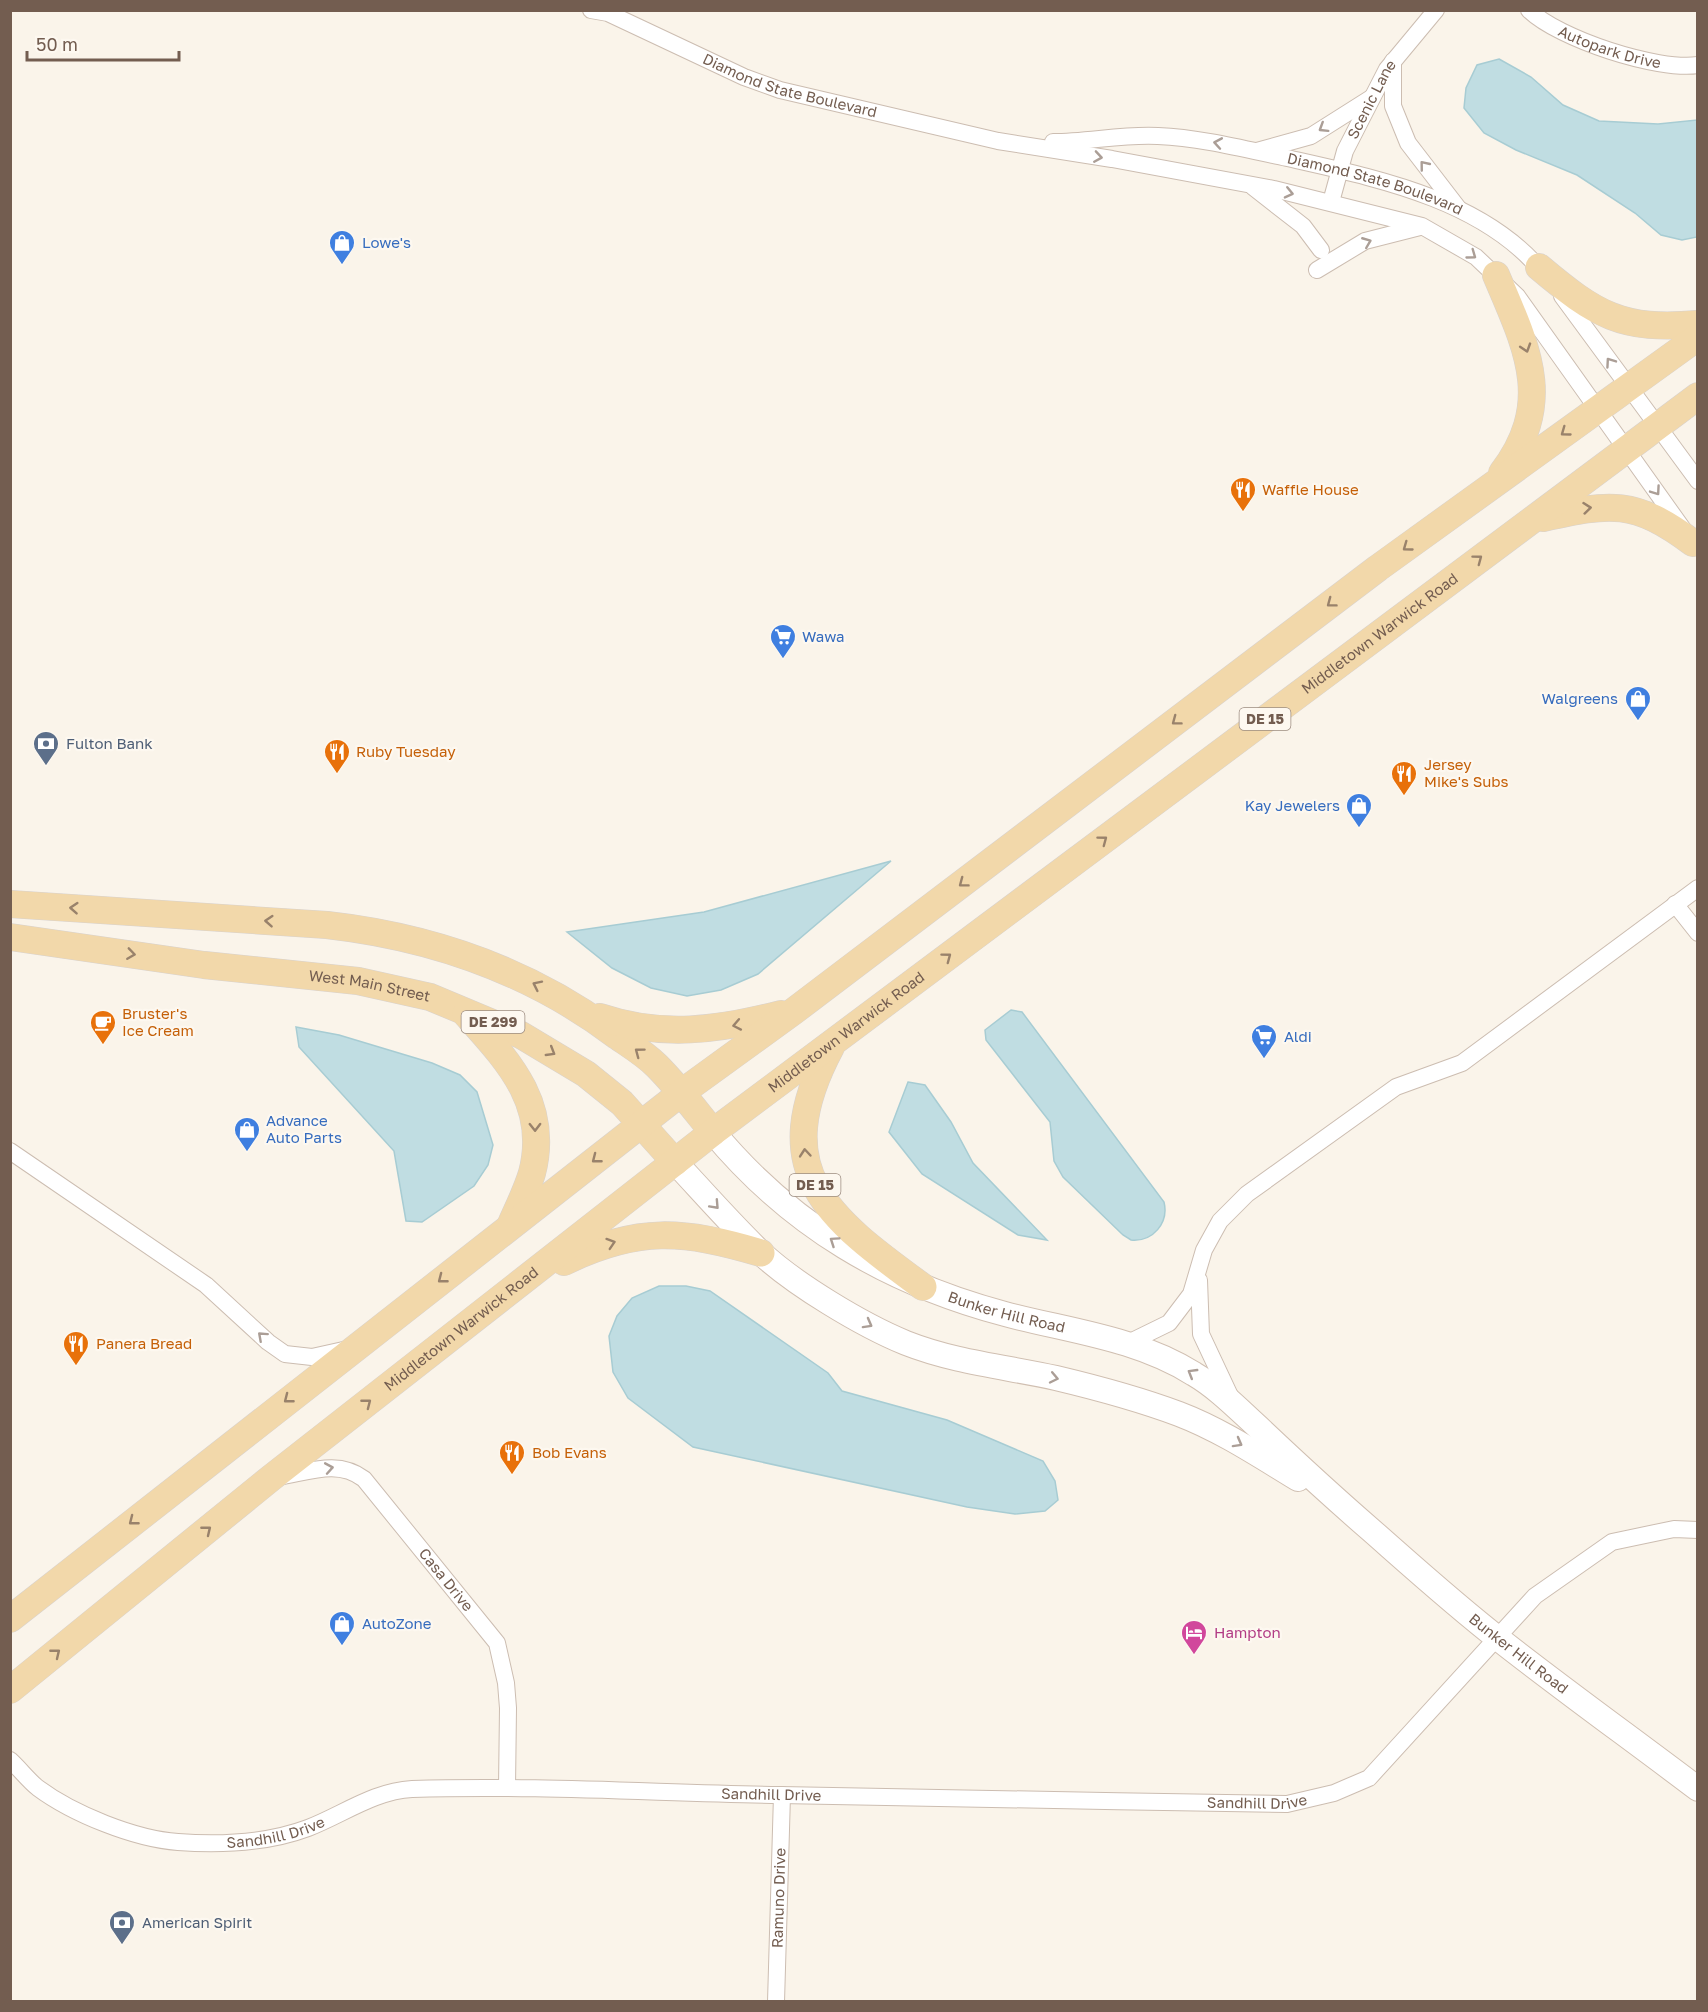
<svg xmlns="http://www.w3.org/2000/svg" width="1708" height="2012" font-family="'Golos Text',sans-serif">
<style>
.water{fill:#c0dde2;stroke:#a7ccd3;stroke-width:1.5}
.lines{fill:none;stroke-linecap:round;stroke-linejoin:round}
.street-casing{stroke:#ccbdb1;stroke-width:18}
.secondary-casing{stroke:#d0bfb1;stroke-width:26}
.primary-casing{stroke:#d8d2ce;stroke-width:28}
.street{stroke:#fff;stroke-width:16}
.secondary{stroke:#fff;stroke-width:24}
.primary{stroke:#f2d8aa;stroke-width:27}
.oneway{stroke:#ab9e96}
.oneway2{stroke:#99826b}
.labels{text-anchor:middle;stroke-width:4.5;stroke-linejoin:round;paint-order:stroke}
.shield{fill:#fdf8f0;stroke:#9c8c80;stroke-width:1.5}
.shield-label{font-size:14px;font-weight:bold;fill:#735d50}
.street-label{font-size:15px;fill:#735d50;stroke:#fdf8f0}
.shop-label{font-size:15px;fill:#366cbe;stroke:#fdf8f0;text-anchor:start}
.food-label{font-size:15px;fill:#c56008;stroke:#fdf8f0;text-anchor:start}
.service-label{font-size:15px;fill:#4e5e75;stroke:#fdf8f0;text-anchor:start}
.hotel-label{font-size:15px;fill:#b23c85;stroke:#fdf8f0;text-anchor:start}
</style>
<rect width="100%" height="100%" fill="#faf4ea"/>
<g class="water">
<path d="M1499 59 1531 77 1563 105 1599 121 1658 124 1697 120V237L1682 240 1661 235 1635 213 1577 175 1516 150 1484 133 1464 108 1466 88 1477 65Z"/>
<path d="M891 861 758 974 721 990 687 996 651 988 612 968 567 932 704 912Z"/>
<path d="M1011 1010 1022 1012 1164 1202C1169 1223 1153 1242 1131 1240L1123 1235 1063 1177 1054 1161 1050 1122 986 1040 985 1030Z"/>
<path d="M296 1027 339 1035 432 1063 460 1075 477 1092 493 1145 488 1165 474 1186 422 1222 406 1221 394 1151 299 1047Z"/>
<path d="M908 1082 925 1085 951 1122 973 1163 1047 1240 1018 1235 922 1174 889 1132Z"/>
<path d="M659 1286H686L710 1291 828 1373 842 1391 947 1420 1043 1461 1055 1481 1058 1500 1045 1511 1015 1514 967 1507 693 1447 628 1398 613 1372 609 1336 617 1316 632 1298Z"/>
</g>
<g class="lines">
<defs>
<g id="street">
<path id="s1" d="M591 10 608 13 744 77 780 90 998 141 1112 159 1274 189 1422 226 1476 257 1517 296 1685 532"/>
<path id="s2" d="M1529 10C1559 39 1657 71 1698 65"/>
<path d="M1393 61V106L1408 143 1458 208"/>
<path id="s3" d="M1053 142C1088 142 1123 134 1158 136 1202 138 1244 149 1287 158 1375 178 1484 199 1544 274"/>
<path d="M1257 151 1311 136 1371 98"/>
<path d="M1253 187 1303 226 1321 250"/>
<path id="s4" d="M1331 202 1345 151 1387 69 1436 10"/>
<path d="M1317 270 1365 241 1420 227"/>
<path d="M1562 296 1698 481"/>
<path d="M1675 904 1698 933"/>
<path d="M10 1151 206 1285 268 1342 285 1354 312 1357 348 1349"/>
<path d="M1199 1280 1201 1334 1232 1400"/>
<path d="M1126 1344 1169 1323 1191 1294 1204 1250 1220 1221 1247 1194 1396 1087 1462 1063 1698 888"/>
<path id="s5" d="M278 1477C309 1472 338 1459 364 1479L497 1643 506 1683 508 1708 507 1788"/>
<path id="s6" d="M10 1760C20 1769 28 1780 38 1788 73 1814 135 1839 178 1842 220 1845 268 1843 308 1828 342 1815 374 1791 412 1789 535 1785 658 1793 780 1795 949 1799 1118 1801 1287 1804L1334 1793 1369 1778 1535 1596 1612 1542 1674 1529 1698 1530"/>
<path id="s7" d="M776 2002 782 1795"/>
</g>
<g id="secondary">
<path id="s8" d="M713 1132C791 1226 888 1283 1005 1314 1069 1331 1137 1338 1194 1374 1218 1388 1239 1410 1259 1428 1296 1463 1333 1497 1371 1530 1413 1567 1455 1605 1500 1640 1565 1691 1632 1739 1698 1789"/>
<path d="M675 1162C703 1192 730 1223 760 1252 794 1284 862 1325 906 1343 954 1362 1006 1367 1056 1378 1098 1388 1139 1399 1179 1414 1221 1430 1260 1456 1298 1479"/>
</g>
<g id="primary">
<path d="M1539 267C1596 315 1622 331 1698 324"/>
<path d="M1496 275C1526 346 1556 402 1502 473"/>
<path d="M1543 518C1611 503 1634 499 1693 543"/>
<path d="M10 904 327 925C433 937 531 971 617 1036 630 1045 645 1054 657 1066 677 1086 695 1110 713 1132"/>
<path id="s9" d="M10 937 204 965 358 981 430 997 521 1035 586 1074 622 1103 675 1162"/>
<path d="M466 1014C508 1061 550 1104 532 1173 527 1190 518 1208 511 1224"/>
<path d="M600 1017C662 1038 719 1030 781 1014"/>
<path d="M831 1047C765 1171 827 1217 923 1287"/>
<path d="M564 1262C638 1226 683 1230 761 1253"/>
<path d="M10 1619 681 1093 794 1011 1378 568 1698 337"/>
<path id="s10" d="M10 1690 271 1478 713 1132 1698 396"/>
</g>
</defs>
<use href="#street" class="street-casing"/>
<use href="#secondary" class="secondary-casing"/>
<use href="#primary" class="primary-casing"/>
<use href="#street" class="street"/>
<use href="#secondary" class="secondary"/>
<use href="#primary" class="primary"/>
</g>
<defs><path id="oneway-chevron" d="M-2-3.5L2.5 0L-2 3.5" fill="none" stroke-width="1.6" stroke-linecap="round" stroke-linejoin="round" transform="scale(1.5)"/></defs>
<g class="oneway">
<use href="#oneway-chevron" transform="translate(1323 128) rotate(148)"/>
<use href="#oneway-chevron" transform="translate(1218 143) rotate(-170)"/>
<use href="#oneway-chevron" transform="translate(1098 157) rotate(9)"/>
<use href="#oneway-chevron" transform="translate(1424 165) rotate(-129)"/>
<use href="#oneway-chevron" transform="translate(1289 193) rotate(13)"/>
<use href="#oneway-chevron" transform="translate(1367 242) rotate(-22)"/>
<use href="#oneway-chevron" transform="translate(1472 255) rotate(36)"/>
<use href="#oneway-chevron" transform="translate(1610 362) rotate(-125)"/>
<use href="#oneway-chevron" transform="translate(1656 491) rotate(55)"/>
<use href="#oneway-chevron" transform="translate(715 1205) rotate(47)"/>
<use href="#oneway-chevron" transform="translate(834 1241) rotate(-146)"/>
<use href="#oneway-chevron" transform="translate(868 1324) rotate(29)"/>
<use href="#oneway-chevron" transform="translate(262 1336) rotate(-138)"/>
<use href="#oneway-chevron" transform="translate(1192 1373) rotate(-149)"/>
<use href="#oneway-chevron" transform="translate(1054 1378) rotate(12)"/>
<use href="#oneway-chevron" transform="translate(1238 1443) rotate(29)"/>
<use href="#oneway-chevron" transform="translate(329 1468) rotate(-10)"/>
</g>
<g class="oneway2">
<use href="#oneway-chevron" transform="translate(1526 348) rotate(72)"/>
<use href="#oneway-chevron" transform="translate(1565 432) rotate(144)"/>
<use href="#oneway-chevron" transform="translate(1587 508) rotate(-6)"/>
<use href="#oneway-chevron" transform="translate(1407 547) rotate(144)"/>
<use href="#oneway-chevron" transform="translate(1478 559) rotate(-37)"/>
<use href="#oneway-chevron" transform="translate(1331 603) rotate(143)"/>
<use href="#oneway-chevron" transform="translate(1176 721) rotate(143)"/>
<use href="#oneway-chevron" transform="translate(1103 840) rotate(-37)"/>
<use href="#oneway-chevron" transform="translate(963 883) rotate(143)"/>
<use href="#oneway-chevron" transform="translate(74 908) rotate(-176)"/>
<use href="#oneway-chevron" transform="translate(269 921) rotate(-176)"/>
<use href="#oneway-chevron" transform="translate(131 954) rotate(8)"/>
<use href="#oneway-chevron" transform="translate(947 957) rotate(-37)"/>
<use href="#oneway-chevron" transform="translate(537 985) rotate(-154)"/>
<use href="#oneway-chevron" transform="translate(737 1025) rotate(169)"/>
<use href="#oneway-chevron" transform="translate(551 1052) rotate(31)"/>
<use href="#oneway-chevron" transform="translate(639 1052) rotate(-143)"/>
<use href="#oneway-chevron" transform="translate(535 1127) rotate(89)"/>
<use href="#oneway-chevron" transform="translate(805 1153) rotate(-95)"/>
<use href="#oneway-chevron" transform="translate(596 1159) rotate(142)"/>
<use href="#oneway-chevron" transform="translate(611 1243) rotate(-18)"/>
<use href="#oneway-chevron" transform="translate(442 1279) rotate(142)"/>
<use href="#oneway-chevron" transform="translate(288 1399) rotate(142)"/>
<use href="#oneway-chevron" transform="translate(367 1403) rotate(-38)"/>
<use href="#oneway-chevron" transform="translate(133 1521) rotate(142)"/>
<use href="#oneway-chevron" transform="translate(207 1530) rotate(-39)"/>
<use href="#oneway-chevron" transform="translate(56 1653) rotate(-39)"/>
</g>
<defs>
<symbol id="shop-pin" viewBox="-11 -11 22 30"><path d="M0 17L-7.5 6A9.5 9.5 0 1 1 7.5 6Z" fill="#3f7fe0" stroke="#fdf8f0"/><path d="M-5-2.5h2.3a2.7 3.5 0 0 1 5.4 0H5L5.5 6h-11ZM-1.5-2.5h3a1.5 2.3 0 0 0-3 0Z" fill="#fff"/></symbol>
<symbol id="restaurant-pin" viewBox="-11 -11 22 30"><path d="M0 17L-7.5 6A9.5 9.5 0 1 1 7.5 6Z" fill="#e8710a" stroke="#fdf8f0"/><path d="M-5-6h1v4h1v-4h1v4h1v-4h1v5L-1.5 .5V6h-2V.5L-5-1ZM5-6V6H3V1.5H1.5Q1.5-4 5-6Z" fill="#fff"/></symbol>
<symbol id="supermarket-pin" viewBox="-11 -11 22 30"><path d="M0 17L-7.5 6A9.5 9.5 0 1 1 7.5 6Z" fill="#3f7fe0" stroke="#fdf8f0"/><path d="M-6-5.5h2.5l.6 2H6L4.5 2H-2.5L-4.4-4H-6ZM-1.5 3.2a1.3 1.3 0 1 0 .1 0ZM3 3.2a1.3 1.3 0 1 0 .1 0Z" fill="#fff"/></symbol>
<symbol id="bank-pin" viewBox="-11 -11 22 30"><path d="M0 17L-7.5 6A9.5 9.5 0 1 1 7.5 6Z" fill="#5c6f8a" stroke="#fdf8f0"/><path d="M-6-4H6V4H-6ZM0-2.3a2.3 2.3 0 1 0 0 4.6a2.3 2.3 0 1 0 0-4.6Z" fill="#fff"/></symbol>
<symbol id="cafe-pin" viewBox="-11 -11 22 30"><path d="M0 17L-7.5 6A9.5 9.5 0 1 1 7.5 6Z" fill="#e8710a" stroke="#fdf8f0"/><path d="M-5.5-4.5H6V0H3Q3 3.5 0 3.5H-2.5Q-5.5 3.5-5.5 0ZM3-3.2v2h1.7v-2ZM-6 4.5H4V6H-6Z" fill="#fff"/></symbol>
<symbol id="hotel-pin" viewBox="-11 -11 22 30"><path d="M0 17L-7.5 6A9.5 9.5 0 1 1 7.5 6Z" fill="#d1479c" stroke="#fdf8f0"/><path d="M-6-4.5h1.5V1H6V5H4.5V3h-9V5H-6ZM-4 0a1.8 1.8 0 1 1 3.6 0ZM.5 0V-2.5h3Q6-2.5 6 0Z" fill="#fff"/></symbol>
</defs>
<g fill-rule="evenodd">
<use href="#shop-pin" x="327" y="228" width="30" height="40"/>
<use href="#restaurant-pin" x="1228" y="475" width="30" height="40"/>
<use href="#supermarket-pin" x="768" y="622" width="30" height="40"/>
<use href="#shop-pin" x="1623" y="684" width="30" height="40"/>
<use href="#bank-pin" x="31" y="729" width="30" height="40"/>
<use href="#restaurant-pin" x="322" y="737" width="30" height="40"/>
<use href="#restaurant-pin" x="1389" y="759" width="30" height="40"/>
<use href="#shop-pin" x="1344" y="791" width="30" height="40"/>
<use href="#cafe-pin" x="88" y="1008" width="30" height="40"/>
<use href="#supermarket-pin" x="1249" y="1022" width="30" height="40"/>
<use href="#shop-pin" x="232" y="1115" width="30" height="40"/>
<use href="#restaurant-pin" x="61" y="1329" width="30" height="40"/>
<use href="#restaurant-pin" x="497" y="1438" width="30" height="40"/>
<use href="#shop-pin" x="327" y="1609" width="30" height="40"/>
<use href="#hotel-pin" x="1179" y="1618" width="30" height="40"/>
<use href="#bank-pin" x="107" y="1908" width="30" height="40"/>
</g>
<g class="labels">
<g class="shield">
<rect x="1239.5" y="708" width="51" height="22" rx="4.5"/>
<rect x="461.5" y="1011" width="63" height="22" rx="4.5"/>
<rect x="789.5" y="1174" width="51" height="22" rx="4.5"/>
</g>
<g class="shield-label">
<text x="1265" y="724">DE 15</text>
<text x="493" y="1027">DE 299</text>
<text x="815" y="1190">DE 15</text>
</g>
<g class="street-label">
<text dy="5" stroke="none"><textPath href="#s2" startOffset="90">Autopark Drive</textPath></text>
<text dy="5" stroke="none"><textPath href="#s1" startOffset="214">Diamond State Boulevard</textPath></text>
<text dy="5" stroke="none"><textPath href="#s4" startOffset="111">Scenic Lane</textPath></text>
<text dy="5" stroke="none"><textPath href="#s3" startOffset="328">Diamond State Boulevard</textPath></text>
<text dy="5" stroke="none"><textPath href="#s10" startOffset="1730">Middletown Warwick Road</textPath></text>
<text dy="5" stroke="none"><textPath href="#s9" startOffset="363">West Main Street</textPath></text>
<text dy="5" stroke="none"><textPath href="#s10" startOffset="1064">Middletown Warwick Road</textPath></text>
<text dy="5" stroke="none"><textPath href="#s8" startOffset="351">Bunker Hill Road</textPath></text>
<text dy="5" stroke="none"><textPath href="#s10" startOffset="578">Middletown Warwick Road</textPath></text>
<text dy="5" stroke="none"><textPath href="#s5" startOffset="219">Casa Drive</textPath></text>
<text dy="5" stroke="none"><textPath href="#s8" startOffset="978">Bunker Hill Road</textPath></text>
<text dy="5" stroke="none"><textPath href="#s6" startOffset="794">Sandhill Drive</textPath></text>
<text dy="5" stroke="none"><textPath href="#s6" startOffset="1280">Sandhill Drive</textPath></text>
<text dy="5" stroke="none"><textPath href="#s6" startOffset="290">Sandhill Drive</textPath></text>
<text dy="5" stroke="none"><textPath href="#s7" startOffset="104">Ramuno Drive</textPath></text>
</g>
<g class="shop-label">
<text x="362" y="248">Lowe's</text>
<text x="802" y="642">Wawa</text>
<text x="1618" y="704" text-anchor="end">Walgreens</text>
<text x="1340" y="811" text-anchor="end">Kay Jewelers</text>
<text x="1284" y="1042">Aldi</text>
<text x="266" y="1126">Advance<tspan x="266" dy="17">Auto Parts</tspan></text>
<text x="362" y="1629">AutoZone</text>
</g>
<g class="food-label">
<text x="1262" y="495">Waffle House</text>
<text x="356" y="757">Ruby Tuesday</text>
<text x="1424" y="770">Jersey<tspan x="1424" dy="17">Mike's Subs</tspan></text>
<text x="122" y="1019">Bruster's<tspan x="122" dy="17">Ice Cream</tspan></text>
<text x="96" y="1349">Panera Bread</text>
<text x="532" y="1458">Bob Evans</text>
</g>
<g class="service-label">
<text x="66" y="749">Fulton Bank</text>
<text x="142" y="1928">American Spirit</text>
</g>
<g class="hotel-label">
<text x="1214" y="1638">Hampton</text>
</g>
</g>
<rect width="1708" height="2012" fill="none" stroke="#735d50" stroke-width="24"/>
<path d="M27 51v9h152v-9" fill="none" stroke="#735d50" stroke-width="3"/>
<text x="36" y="51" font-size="18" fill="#735d50" stroke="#fdf8f0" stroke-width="4.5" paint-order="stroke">50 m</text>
</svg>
